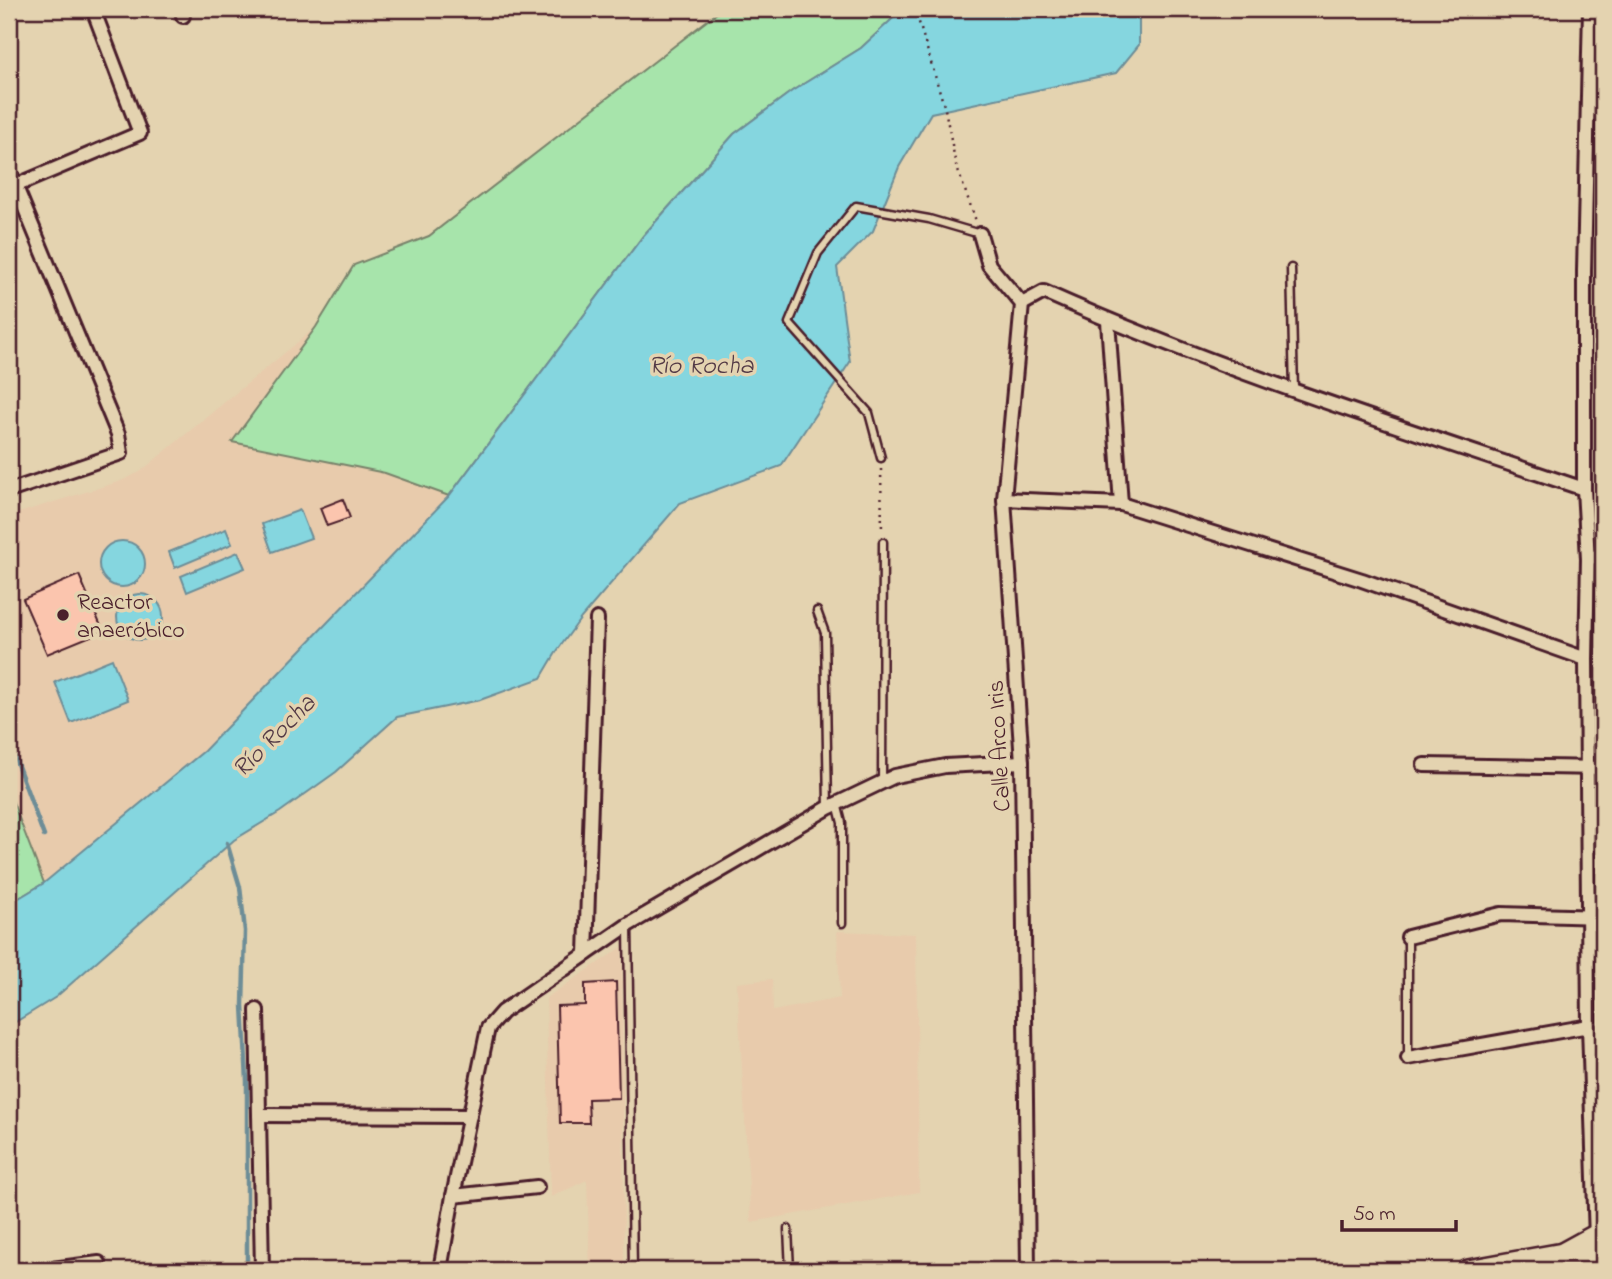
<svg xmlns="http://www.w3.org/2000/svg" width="1612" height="1279" font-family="'Indie Flower',sans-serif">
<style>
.built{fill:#e8cbac}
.green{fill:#a7e4ab;stroke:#78826b;stroke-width:2}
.water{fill:#85d6df;stroke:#6d8d97;stroke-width:2}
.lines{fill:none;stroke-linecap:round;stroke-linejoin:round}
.stream{stroke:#6d8d97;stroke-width:4.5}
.building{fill:#fbc5ae;stroke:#4a1f2b;stroke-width:2}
.lane-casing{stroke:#4a1f2b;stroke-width:11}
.street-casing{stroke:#4a1f2b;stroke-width:18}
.primary-casing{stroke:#4a1f2b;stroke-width:24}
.path{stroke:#4a1f2b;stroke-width:2.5;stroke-dasharray:2 5;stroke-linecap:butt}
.lane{stroke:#e4d3b0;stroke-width:6}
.street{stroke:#e4d3b0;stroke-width:12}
.primary{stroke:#e4d3b0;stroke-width:19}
.poi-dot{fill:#4a1f2b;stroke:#e4d3b0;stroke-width:2.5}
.labels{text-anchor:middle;stroke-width:7;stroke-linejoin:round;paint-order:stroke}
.poi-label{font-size:24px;fill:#4a1f2b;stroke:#e4d3b0;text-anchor:start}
.street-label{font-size:24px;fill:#4a1f2b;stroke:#e4d3b0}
.water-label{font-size:26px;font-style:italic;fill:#533a46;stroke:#e4d3b0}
</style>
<rect width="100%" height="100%" fill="#e4d3b0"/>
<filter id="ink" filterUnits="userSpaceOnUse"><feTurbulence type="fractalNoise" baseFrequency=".0143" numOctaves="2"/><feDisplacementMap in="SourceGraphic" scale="14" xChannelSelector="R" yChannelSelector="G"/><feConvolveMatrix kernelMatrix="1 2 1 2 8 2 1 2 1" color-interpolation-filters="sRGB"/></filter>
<g filter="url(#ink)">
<g class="built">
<path d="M722 9 792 91 734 134 643 236 449 496 204 751 44 883 9 792V516L121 481 140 472 316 327Z"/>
<path d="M837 931 916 934 919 1192 751 1222 737 983 772 979 773 1011 840 998Z"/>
<path d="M622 947 624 1270H590L587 1180 551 1197 546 998Z"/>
</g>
<g class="green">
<path d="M722 9H903L861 48 792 91 734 134 643 236 449 496 385 473 232 442 316 327 354 265 429 236Z"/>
<path d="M905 9H977L974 13 949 14Z"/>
<path d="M9 792 44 883 9 904Z"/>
</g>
<g class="water">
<path d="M903 9 949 14 974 13 977 9H1139V45L1116 73 931 113 899 167 873 231 837 267 850 362 781 466 680 503 581 618 557 651 541 678 480 700 397 717 336 772 280 812 234 840 56 997 9 1026V904L44 883 204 751 449 496 643 236 734 134 792 91 861 48Z"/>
<path d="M300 510 311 538 272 552 262 524Z"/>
<path d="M226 529 232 544 175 568 169 552Z"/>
<circle cx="122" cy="564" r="23"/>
<path d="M238 552 245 568 187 592 181 576Z"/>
<circle cx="140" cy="617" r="23"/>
<path d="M112 659 128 700 71 723 55 682Z"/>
</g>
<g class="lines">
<g class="stream">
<path d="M9 742 44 836"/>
<path d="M227 843 240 887 245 931 243 1005 247 1081V1270"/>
</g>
</g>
<g class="building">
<path d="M343 499 350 518 327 526 320 508Z"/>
<path d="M79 575 103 631 47 654 23 599Z"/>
<path d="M616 982 619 1098 588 1099 589 1123H560L557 1006 585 1005V984Z"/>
</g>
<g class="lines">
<defs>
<g id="lane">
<path d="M1291 268 1294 391"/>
<path d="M881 458 869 413 789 323 818 253 856 206 929 219 980 234"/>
<path d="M817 611 825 633 828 808"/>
<path d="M882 782 883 542"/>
<path d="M837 803 842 823V923"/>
<path d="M628 927 633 1270"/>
<path d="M1408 938V1058"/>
<path d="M788 1229 790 1270"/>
</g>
<g id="street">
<path d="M182 9 183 16"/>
<path d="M1590 9 1584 271V489L1588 559 1586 659 1589 1026 1597 1270"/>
<path d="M9 170 118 434 121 453 9 491"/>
<path d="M15 186 140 133 93 9"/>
<path d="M980 234 989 265 1022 304 1004 499 1022 762 1028 1270"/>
<path d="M1022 304 1044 292C1219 370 1403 428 1584 489"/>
<path d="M1108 321 1121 504"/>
<path d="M1004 499 1121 504 1362 580 1586 659"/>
<path d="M1588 559 1603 554"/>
<path d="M1424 765 1603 768"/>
<path d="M1408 937 1501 914 1603 917"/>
<path d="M586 954 597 619"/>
<path d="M257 1010 262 1270"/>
<path d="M1408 1058 1589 1026"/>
<path d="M259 1115 470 1116"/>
<path d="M453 1196 537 1187"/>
<path d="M44 1270 99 1263"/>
<path d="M440 1270 453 1196 488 1028 502 1012 628 925 828 808 895 776 945 766 1022 762"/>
</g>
<g id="primary">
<path d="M1564 1252 1595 1235 1603 1233"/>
<path d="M1468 1270 1563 1253H1603"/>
</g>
</defs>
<use href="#lane" class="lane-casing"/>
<use href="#street" class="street-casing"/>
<use href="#primary" class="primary-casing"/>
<g class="path">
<path d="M915 9 945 109 956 165 976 221"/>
<path d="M881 469 882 532"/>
</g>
<use href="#lane" class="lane"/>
<use href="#street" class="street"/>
<use href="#primary" class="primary"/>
</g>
</g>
<circle class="poi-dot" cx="63" cy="615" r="7"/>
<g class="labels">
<g class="poi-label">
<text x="77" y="609">Reactor<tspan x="77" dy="28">anaeróbico</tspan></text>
</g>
<g class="street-label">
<text transform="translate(998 746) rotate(-93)" y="8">Calle Arco Iris</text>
</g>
<g class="water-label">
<text x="701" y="373">Río Rocha</text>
<text transform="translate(273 735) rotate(-45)" y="9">Río Rocha</text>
</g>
</g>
<rect width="1612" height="1279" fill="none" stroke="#e4d3b0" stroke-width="35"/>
<rect x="18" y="18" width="1577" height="1244" fill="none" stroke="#4a1f2b" stroke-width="2.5" filter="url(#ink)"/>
<path d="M1342 1220v10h114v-10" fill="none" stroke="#4a1f2b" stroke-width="3.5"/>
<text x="1353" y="1220" font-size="21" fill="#4a1f2b" stroke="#e4d3b0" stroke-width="5" paint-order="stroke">50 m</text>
</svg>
